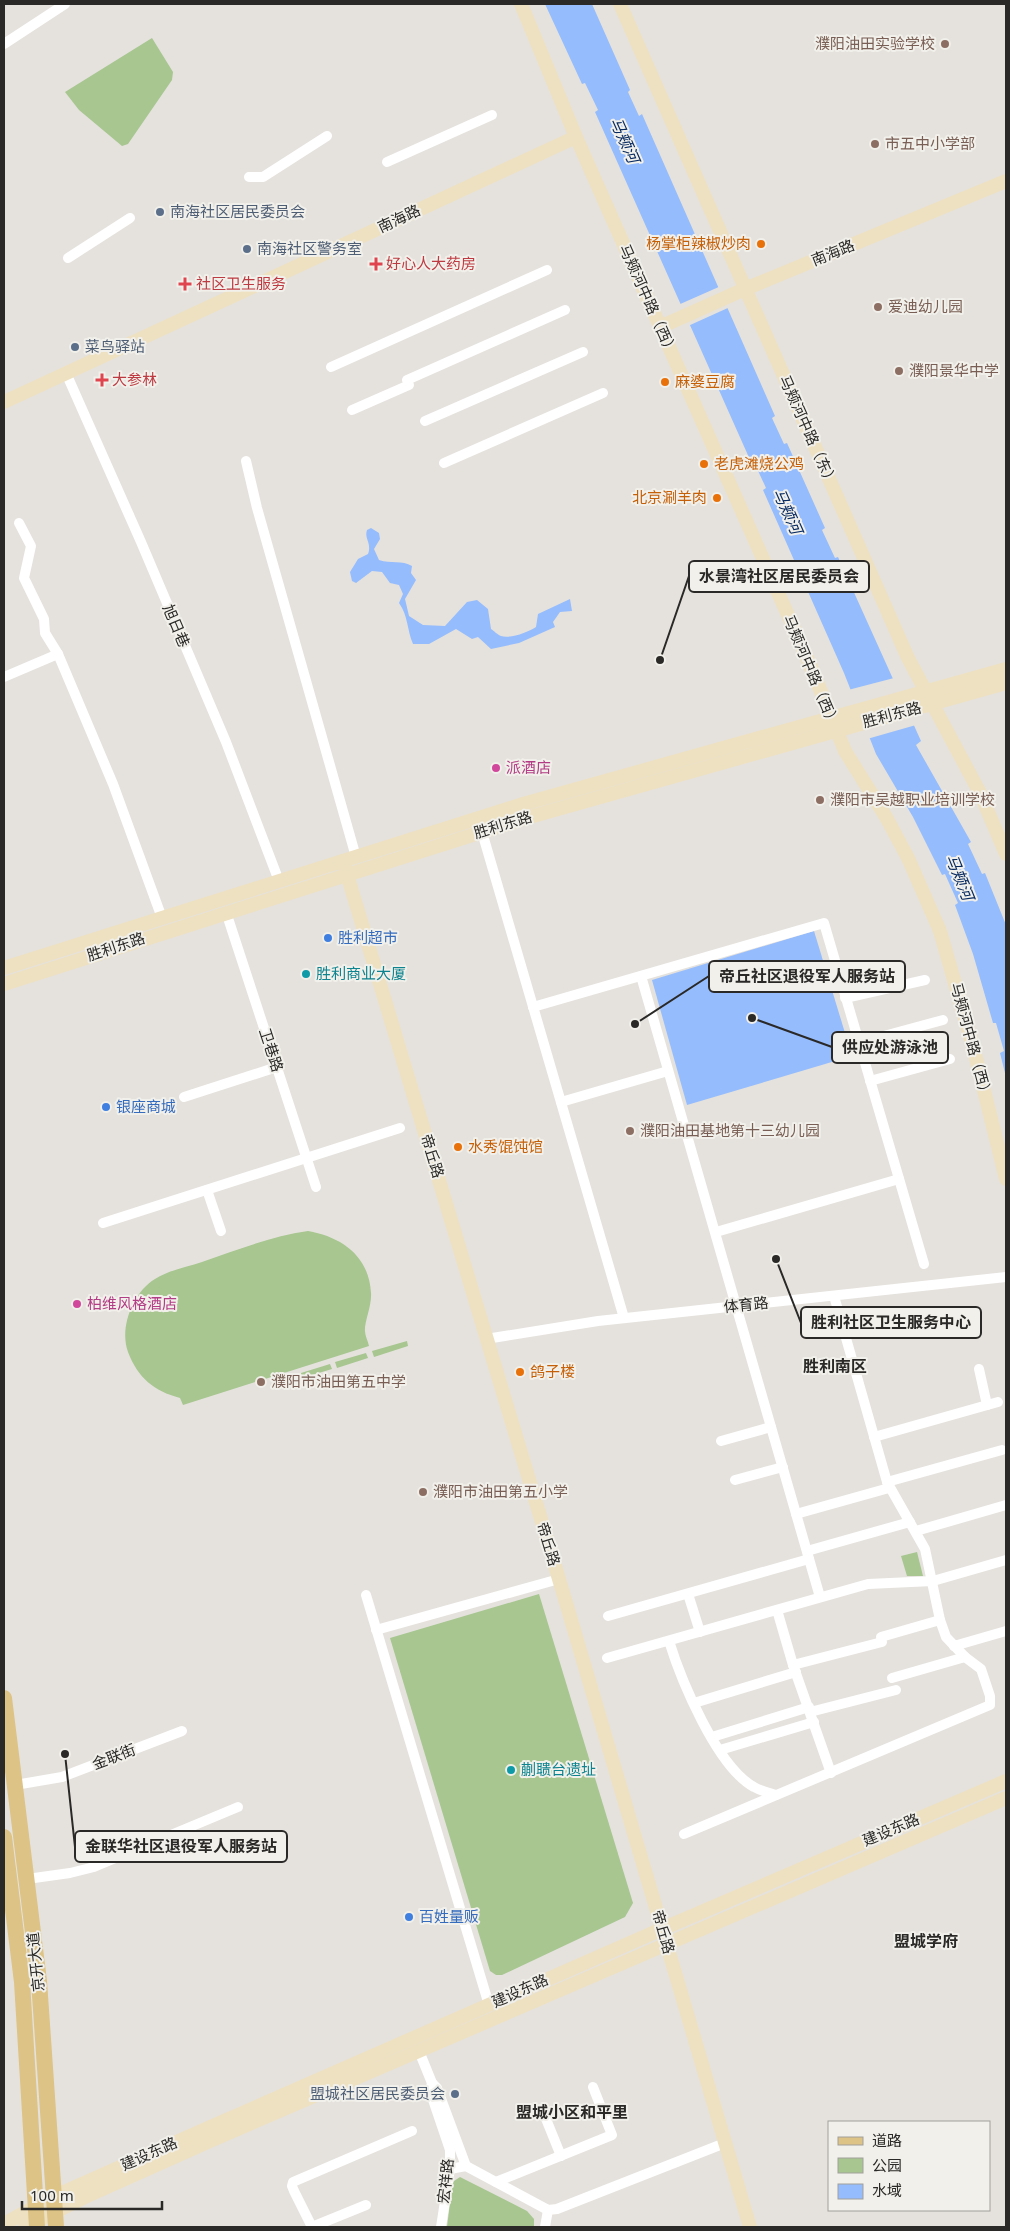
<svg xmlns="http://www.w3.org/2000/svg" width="1010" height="2231" font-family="'Noto Sans','Noto Sans SC',sans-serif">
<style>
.green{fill:#a7c690}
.water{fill:#95bcfd}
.pier{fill:#e5e2dd}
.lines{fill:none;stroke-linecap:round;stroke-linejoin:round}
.street{stroke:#fff;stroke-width:10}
.secondary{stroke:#eee1c2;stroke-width:14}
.primary{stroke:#ddc385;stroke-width:16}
.education-dot{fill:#8d6e63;stroke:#f2f0ea;stroke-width:2}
.service-dot{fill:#5c6f8a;stroke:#f2f0ea;stroke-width:2}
.food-dot{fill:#e8710a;stroke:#f2f0ea;stroke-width:2}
.health-dot{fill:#e0444e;stroke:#f2f0ea;stroke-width:2}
.hotel-dot{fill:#d1479c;stroke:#f2f0ea;stroke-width:2}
.shop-dot{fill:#3f7fe0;stroke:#f2f0ea;stroke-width:2}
.culture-dot{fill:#0f9aa8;stroke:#f2f0ea;stroke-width:2}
.labels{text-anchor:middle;stroke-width:4;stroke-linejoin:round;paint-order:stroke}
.education-label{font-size:15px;fill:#785e54;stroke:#f2f0ea;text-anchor:start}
.service-label{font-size:15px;fill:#4e5e75;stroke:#f2f0ea;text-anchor:start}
.street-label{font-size:15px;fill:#2a2927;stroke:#f2f0ea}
.food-label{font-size:15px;fill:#c56008;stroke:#f2f0ea;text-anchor:start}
.health-label{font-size:15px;fill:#be3a42;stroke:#f2f0ea;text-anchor:start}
.hotel-label{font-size:15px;fill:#b23c85;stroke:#f2f0ea;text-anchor:start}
.shop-label{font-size:15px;fill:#366cbe;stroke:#f2f0ea;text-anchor:start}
.culture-label{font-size:15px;fill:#0d838f;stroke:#f2f0ea;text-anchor:start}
.water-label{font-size:16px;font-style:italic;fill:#072a61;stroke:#f2f0ea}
.neighbourhood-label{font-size:16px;font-weight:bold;fill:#2a2927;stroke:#f2f0ea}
.leader{fill:none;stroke:#2a2927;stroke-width:2}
.callout-dot{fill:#2a2927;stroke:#f2f0ea;stroke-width:2}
.callout{fill:#f2f0ea;stroke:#2a2927;stroke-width:2}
.callout-label{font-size:16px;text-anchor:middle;font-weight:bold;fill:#2a2927}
</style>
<rect width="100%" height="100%" fill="#e5e2dd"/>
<g class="green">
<path d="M152 38 173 72 172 80 128 144 122 146 79 110 65 92Z"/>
<path d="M308 1231C342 1237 369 1256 371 1293 372 1305 364 1323 365 1331 365 1336 368 1341 369 1346L183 1405 180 1398C154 1391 138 1378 128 1352 119 1328 133 1292 155 1279 169 1270 187 1267 202 1262 237 1250 272 1236 308 1231Z"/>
<path d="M407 1341 408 1346 374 1357 372 1351Z"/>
<path d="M366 1353 368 1358 337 1368 335 1362Z"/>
<path d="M330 1364 332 1369 302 1378 301 1373Z"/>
<path d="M917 1552 923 1576H907L901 1556Z"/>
<path d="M539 1594 633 1903 625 1917 502 1975H496L490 1971 390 1638Z"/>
<path d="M460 2177 527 2211 534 2219V2227H447L452 2187 454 2181Z"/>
</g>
<g class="water">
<path d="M545 4H592L630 90 628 92 639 116 642 114 775 416 772 418 784 444 787 443 825 528 822 530 835 558 838 557 921 741 916 745 971 842 968 844 982 874 985 873 1006 925V1077L1000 1053 1004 1051 996 1023H993L973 954 955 905 958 903 945 874 942 875 913 817 876 754 844 673 763 490 766 488 754 462H751L595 112 598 110 585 83 582 84Z"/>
<path d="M371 528 379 533 380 539 374 549 379 560C391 564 402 560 412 566L411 573 416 580 405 599 409 616 423 625 445 626 467 602 477 600 488 609 491 629C494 631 498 635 501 636 510 639 529 632 536 627L538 614 570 599 572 611 560 612 553 622 555 627 519 643 491 649 478 637 472 639 456 629 429 644H413C407 630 408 615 399 603L403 594 399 585 390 583 382 572 372 571 356 583 352 581 350 572 358 559 368 554C372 543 364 539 367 530Z"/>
<path d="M814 931 852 1056 687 1105 652 980Z"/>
</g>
<g class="pier">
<path d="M721 286 730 307 688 326 678 305Z"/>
<path d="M894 678 916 725 867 739 848 690Z"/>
</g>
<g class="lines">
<g class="street">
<path d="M4 44 65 4"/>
<path d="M387 162 492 115"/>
<path d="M249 177H263L327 136"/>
<path d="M68 258 130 218"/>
<path d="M331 367 547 270"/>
<path d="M66 373 141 542 226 742 279 881"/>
<path d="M407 380 565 310"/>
<path d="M352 410 409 385"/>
<path d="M425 421 583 352"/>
<path d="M246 461 257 508 356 857"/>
<path d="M444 463 603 393"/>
<path d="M19 523 31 546 24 578 44 619 45 633 58 654"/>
<path d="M4 677 58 654 113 784 162 918"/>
<path d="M482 832 624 1318"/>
<path d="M226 912 316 1187"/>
<path d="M641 976 820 1597"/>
<path d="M845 998 925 980"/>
<path d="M533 1007 824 923 924 1264"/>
<path d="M858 1043 943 1020"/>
<path d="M870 1081 950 1059"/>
<path d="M184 1097 277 1067"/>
<path d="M561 1102 668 1071"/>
<path d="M207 1190 221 1231"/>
<path d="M103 1223 400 1128"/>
<path d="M716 1232 899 1179"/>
<path d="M486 1339 598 1321 1006 1277"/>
<path d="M979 1369 987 1405"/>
<path d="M874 1437 998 1402"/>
<path d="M721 1441 771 1427"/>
<path d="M735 1480 783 1467"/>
<path d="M887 1482 1002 1450"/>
<path d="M796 1514 889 1488"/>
<path d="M916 1531 1006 1505"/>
<path d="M807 1551 910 1522"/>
<path d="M688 1594 700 1632"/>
<path d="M366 1595 489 2005"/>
<path d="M777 1610 793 1665 831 1773"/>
<path d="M608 1616 809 1559"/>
<path d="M376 1630 559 1579"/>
<path d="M881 1637 940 1620"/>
<path d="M669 1641C681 1680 717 1767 754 1787 761 1791 769 1793 776 1795"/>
<path d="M954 1646 1006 1631"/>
<path d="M607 1658 868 1584 933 1581 1006 1560"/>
<path d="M793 1665 882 1642"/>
<path d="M892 1678 965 1657"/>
<path d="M694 1703 796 1672"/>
<path d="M810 1712 896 1690"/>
<path d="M712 1737 809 1707"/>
<path d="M720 1750 814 1722"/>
<path d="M15 1785 62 1777 182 1731"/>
<path d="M684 1834 990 1705V1696L981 1669 965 1657 946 1637 940 1620 925 1549 887 1482 834 1296"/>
<path d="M27 1879 70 1873 94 1867 238 1807"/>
<path d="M419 2051 432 2083 430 2091 450 2150V2169L441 2227"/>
<path d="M432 2083 437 2088 466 2166"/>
<path d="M542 2109 561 2156"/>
<path d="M450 2169 466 2166 548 2210 557 2209 725 2143"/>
<path d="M496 2182 612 2135 593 2087"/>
<path d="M312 2227 294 2191 292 2186 293 2182 412 2131"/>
<path d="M312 2227 366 2205"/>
<path d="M545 2227 548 2210"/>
</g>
<g class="secondary">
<path d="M521 4 576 137 811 667 845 751 886 817 908 858 940 931 974 1050 1006 1179"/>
<path d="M620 4 908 658 980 793 1006 854"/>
<path d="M660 327 745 289 1006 181"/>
<path d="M4 402 576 137"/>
<path d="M343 861 559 1579 750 2227"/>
<path d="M4 968 523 804 1006 669"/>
<path d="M4 984 526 818 1006 683"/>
<path d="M4 2224 53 2197 206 2129 662 1929 1006 1781"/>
<path d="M25 2227 89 2195 212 2140 1006 1798"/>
</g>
<g class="primary">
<path d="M4 1698 39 1981 56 2227"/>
<path d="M4 1837 22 1982 37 2227"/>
</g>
</g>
<g class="education-dot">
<circle cx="945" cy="44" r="5"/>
<circle cx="875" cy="144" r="5"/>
<circle cx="878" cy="307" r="5"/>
<circle cx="899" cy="371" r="5"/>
<circle cx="820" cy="800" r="5"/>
<circle cx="630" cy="1131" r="5"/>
<circle cx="261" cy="1382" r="5"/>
<circle cx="423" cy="1492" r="5"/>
</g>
<g class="service-dot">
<circle cx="160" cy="212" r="5"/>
<circle cx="247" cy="249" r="5"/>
<circle cx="75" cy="347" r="5"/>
<circle cx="455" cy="2094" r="5"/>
</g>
<g class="food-dot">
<circle cx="761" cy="244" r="5"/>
<circle cx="665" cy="382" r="5"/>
<circle cx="704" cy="464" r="5"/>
<circle cx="717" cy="498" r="5"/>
<circle cx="458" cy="1147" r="5"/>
<circle cx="520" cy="1372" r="5"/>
</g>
<g class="health-dot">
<path d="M373.5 256.5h5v5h5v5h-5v5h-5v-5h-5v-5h5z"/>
<path d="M182.5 276.5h5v5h5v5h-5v5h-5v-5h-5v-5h5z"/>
<path d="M99.5 372.5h5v5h5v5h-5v5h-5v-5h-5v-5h5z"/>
</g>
<g class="hotel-dot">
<circle cx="496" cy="768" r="5"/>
<circle cx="77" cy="1304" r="5"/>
</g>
<g class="shop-dot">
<circle cx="328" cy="938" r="5"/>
<circle cx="106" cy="1107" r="5"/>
<circle cx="409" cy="1917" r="5"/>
</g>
<g class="culture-dot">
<circle cx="306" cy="974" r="5"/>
<circle cx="511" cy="1770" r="5"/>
</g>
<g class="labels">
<g class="education-label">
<text x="935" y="49" text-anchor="end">濮阳油田实验学校</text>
<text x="885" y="149">市五中小学部</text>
<text x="888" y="312">爱迪幼儿园</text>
<text x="909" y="376">濮阳景华中学</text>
<text x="830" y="805">濮阳市吴越职业培训学校</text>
<text x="640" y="1136">濮阳油田基地第十三幼儿园</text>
<text x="271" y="1387">濮阳市油田第五中学</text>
<text x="433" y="1497">濮阳市油田第五小学</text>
</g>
<g class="service-label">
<text x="170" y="217">南海社区居民委员会</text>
<text x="257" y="254">南海社区警务室</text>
<text x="85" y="352">菜鸟驿站</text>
<text x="445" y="2099" text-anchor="end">盟城社区居民委员会</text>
</g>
<g class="street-label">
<text transform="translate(399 219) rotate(-25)" y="5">南海路</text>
<text transform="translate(833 253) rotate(-22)" y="5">南海路</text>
<text transform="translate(648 300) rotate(66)" y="5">马颊河中路（西）</text>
<text transform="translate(808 431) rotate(66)" y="5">马颊河中路（东）</text>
<text transform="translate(176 626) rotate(67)" y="5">旭日巷</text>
<text transform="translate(811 671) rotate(67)" y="5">马颊河中路（西）</text>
<text transform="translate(892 715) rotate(-15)" y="5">胜利东路</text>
<text transform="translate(503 825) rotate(-17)" y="5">胜利东路</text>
<text transform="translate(116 947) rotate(-18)" y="5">胜利东路</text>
<text transform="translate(971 1041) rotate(75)" y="5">马颊河中路（西）</text>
<text transform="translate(271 1050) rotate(72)" y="5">卫巷路</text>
<text transform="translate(432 1156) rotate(73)" y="5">帝丘路</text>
<text transform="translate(746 1305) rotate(-6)" y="5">体育路</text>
<text transform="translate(548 1544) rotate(73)" y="5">帝丘路</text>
<text transform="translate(114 1757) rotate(-21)" y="5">金联街</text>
<text transform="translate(891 1830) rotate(-23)" y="5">建设东路</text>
<text transform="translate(663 1932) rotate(74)" y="5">帝丘路</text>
<text transform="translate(36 1962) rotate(-96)" y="5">京开大道</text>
<text transform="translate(520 1991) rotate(-24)" y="5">建设东路</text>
<text transform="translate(149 2154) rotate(-24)" y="5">建设东路</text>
<text transform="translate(446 2181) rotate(-84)" y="5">宏祥路</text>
</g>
<g class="food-label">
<text x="751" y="249" text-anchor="end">杨掌柜辣椒炒肉</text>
<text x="675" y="387">麻婆豆腐</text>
<text x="714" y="469">老虎滩烧公鸡</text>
<text x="707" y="503" text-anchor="end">北京涮羊肉</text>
<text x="468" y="1152">水秀馄饨馆</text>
<text x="530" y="1377">鸽子楼</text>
</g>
<g class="health-label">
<text x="386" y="269">好心人大药房</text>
<text x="196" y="289">社区卫生服务</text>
<text x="112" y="385">大参林</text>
</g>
<g class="hotel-label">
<text x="506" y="773">派酒店</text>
<text x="87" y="1309">柏维风格酒店</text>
</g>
<g class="shop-label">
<text x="338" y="943">胜利超市</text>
<text x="116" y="1112">银座商城</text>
<text x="419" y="1922">百姓量贩</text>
</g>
<g class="culture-label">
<text x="316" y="979">胜利商业大厦</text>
<text x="521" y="1775">蒯聩台遗址</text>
</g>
<g class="water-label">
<text transform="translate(625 140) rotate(66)" y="6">马颊河</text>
<text transform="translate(788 511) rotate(66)" y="6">马颊河</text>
<text transform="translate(960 877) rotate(68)" y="6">马颊河</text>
</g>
<g class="neighbourhood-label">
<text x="835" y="1372">胜利南区</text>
<text x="926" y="1947">盟城学府</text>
<text x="572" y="2118">盟城小区和平里</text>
</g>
</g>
<path class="leader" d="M660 660L689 576M635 1024L709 976M752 1018L832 1047M776 1259L801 1323M65 1754L75 1847"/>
<g class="callout-dot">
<circle cx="660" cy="660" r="5"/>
<circle cx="635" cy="1024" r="5"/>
<circle cx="752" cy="1018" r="5"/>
<circle cx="776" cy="1259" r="5"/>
<circle cx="65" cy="1754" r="5"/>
</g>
<g class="callout">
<rect x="689" y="561" width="180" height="31" rx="5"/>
<rect x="709" y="961" width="196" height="31" rx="5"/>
<rect x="832" y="1032" width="116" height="31" rx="5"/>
<rect x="801" y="1307" width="180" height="31" rx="5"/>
<rect x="75" y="1831" width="212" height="31" rx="5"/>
</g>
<g class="callout-label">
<text x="779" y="582">水景湾社区居民委员会</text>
<text x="807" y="982">帝丘社区退役军人服务站</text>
<text x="890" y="1053">供应处游泳池</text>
<text x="891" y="1328">胜利社区卫生服务中心</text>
<text x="181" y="1852">金联华社区退役军人服务站</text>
</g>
<rect width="1010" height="2231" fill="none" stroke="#2a2927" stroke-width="10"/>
<rect x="828" y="2121" width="162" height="90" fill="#f2f0ea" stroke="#a2a09c"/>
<rect x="838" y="2137" width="25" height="8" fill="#ddc385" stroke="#a2a09c"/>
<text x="872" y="2146" font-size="15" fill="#2a2927">道路</text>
<rect x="838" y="2158" width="25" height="15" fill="#a7c690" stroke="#a2a09c"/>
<text x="872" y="2171" font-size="15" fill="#2a2927">公园</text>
<rect x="838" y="2184" width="25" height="15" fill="#95bcfd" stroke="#a2a09c"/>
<text x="872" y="2196" font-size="15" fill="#2a2927">水域</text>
<path d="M22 2201v8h140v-8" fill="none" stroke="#2a2927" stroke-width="2.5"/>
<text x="30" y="2201" font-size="15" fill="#2a2927" stroke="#f2f0ea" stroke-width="4" paint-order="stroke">100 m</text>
</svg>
